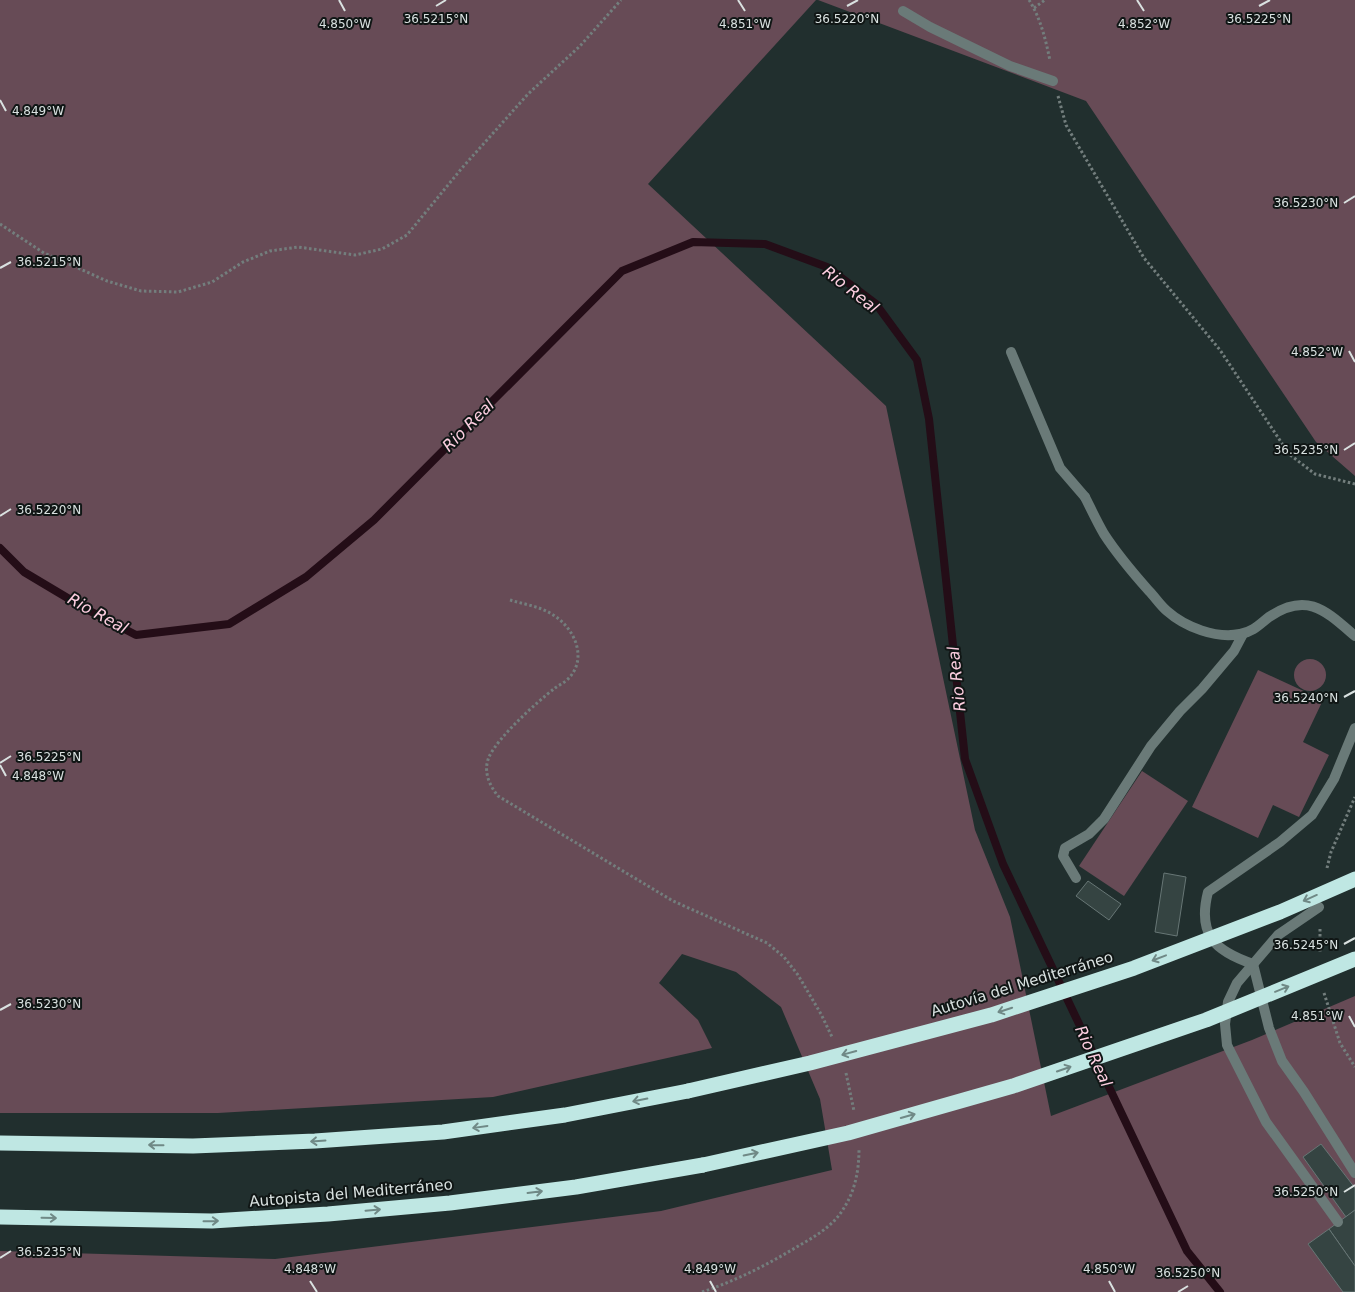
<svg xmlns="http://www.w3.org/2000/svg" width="1355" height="1292" font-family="'DejaVu Sans',sans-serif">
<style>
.green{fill:#674b56}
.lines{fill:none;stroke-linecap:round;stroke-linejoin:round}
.stream{stroke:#240d17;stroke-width:8}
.building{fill:#354442;stroke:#677675}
.path{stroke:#737e7d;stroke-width:3;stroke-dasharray:2.5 2.5;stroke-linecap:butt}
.service{stroke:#6a7a78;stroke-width:10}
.minor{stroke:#6a7a78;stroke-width:10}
.motorway{stroke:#bfe7e3;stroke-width:15}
.motorway-bridge{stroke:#bfe7e3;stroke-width:15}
.oneway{stroke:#708986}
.ticks{fill:none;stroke:#d9e1e0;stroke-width:2}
.labels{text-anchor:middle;stroke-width:4;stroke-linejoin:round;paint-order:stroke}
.street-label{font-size:15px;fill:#d9e1e0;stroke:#101615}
.water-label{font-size:16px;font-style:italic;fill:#fdcee0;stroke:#101615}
.ticks-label{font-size:12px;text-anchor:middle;fill:#d9e1e0;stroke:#101615;stroke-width:4;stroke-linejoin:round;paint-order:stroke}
</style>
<rect width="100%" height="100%" fill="#212f2e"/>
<g class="green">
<path d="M0 0H816L648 184 886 406 975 830 1010 917 1051 1116 1252 1040 1355 996V1292H0V1251L275 1259 661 1211 832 1170 820 1099 781 1007 736 972 682 954 659 983 698 1020 712 1048 493 1097 218 1113H0Z"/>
<path d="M818 0H1355V476L1316 442 1086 101Z"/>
<circle cx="1310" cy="675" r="16"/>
<path d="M1258 670 1323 700 1303 742 1329 755 1299 817 1273 805 1258 838 1192 807Z"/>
<path d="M1142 771 1188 801 1124 896 1079 866Z"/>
</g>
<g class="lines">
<path class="stream" d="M0 548 24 572 86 609 136 635 229 624 306 577 374 520 622 271 693 242 765 244 827 267 876 304 917 360 929 419 965 759 1003 864 1187 1251 1220 1292"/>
</g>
<g class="building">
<path d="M1164 873 1186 877 1177 936 1155 932Z"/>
<path d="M1088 881 1121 904 1109 920 1076 896Z"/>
<path d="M1321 1144 1355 1188V1210L1346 1217 1303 1157Z"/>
<path d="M1355 1210V1266L1329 1229Z"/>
<path d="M1329 1229 1355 1266V1292H1343L1308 1244Z"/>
</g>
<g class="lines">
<g class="path">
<path d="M1029 0C1040 17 1046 40 1050 61"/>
<path d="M1034 8 1045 0"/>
<path d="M1058 96 1066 125 1144 258 1220 350 1289 454 1315 474 1355 484"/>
<path d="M0 224 44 253 107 281 141 291 178 292 212 282 243 262 270 251 298 247 355 255 382 249 407 235 462 168 528 94 580 46 621 0"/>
<path d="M510 600C523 604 538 606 550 613 574 626 589 658 568 679 564 683 559 685 555 688 537 702 498 737 489 757 483 771 489 785 498 796L673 901 767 943 784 957 798 975 821 1014 832 1037"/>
<path d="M1327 868 1331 852 1355 797"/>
<path d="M1320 929V952"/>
<path d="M1324 993 1340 1043 1355 1067"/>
<path d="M846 1073 854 1111"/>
<path d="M702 1292C735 1281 765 1266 795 1248 812 1238 831 1228 842 1211 855 1192 859 1171 859 1149"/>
</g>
<g class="service">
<path d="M1011 352 1060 468 1085 497"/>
<path d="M1355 728 1334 779 1312 815 1280 842 1208 892C1197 935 1215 951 1253 964L1269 1028 1282 1061 1304 1092 1355 1173"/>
<path d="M1076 878 1063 856 1065 848 1089 834 1104 819 1151 746 1180 711 1202 689 1234 651 1243 634"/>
<path d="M1319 907 1278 935 1237 983 1228 1002 1225 1024 1227 1045 1266 1122 1338 1222"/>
</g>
<g class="minor">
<path d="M903 11 930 27 1010 66 1053 81"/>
<path d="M1085 497C1091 509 1097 522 1104 534 1117 554 1133 573 1149 591 1155 597 1160 605 1167 611 1185 627 1216 639 1240 634 1253 632 1260 624 1269 617 1307 591 1326 611 1355 636"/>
</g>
<g class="motorway">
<path d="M0 1143 193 1146 315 1141 443 1132 565 1115 688 1091"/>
<path d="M0 1217 212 1221 328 1214 450 1203 576 1187 703 1165"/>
</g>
<g class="motorway-bridge">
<path d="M688 1091 810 1063 991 1015 1134 968 1280 912 1355 879"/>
<path d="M703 1165 848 1133 1013 1086 1206 1020 1355 959"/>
</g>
</g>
<defs><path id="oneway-shaft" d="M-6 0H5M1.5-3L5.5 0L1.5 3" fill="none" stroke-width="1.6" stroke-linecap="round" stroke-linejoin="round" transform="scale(1.25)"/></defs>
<g class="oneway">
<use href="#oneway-shaft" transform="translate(1310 898) rotate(156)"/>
<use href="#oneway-shaft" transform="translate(1159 958) rotate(159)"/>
<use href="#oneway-shaft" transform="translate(1282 989) rotate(-22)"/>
<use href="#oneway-shaft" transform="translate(1005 1010) rotate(162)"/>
<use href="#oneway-shaft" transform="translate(849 1053) rotate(165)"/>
<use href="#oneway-shaft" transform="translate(1064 1069) rotate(-19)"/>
<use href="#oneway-shaft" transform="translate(640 1100) rotate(169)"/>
<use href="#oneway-shaft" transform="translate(908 1116) rotate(-16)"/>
<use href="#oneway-shaft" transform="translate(480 1127) rotate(172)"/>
<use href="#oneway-shaft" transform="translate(318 1141) rotate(176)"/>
<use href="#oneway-shaft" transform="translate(156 1145) rotate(-179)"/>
<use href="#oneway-shaft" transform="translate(751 1154) rotate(-12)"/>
<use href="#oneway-shaft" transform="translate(535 1192) rotate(-7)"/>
<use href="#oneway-shaft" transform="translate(373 1210) rotate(-5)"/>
<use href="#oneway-shaft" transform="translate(49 1218) rotate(1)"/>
<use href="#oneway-shaft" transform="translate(211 1221) rotate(-1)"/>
</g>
<path class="ticks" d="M339 0 345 11M738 0 745 11M1137 0 1144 11M436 6 446 0M847 6 858 0M1259 6 1270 0M0 100 6 111M1344 203 1355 196M0 268 11 262M1349 351 1355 362M1344 450 1355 443M0 516 11 509M1344 697 1355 691M0 763 11 756M0 765 6 776M1344 944 1355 938M0 1010 11 1004M1349 1016 1355 1027M1344 1192 1355 1185M0 1258 11 1251M310 1281 317 1292M710 1281 716 1292M1109 1281 1115 1292M1178 1292 1188 1286"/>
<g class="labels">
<g class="street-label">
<text transform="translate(1022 984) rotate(-17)" y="5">Autovía del Mediterráneo</text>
<text transform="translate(351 1193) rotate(-5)" y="5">Autopista del Mediterráneo</text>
</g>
<g class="water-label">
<text transform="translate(851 289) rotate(38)" y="6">Rio Real</text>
<text transform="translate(468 425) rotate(-45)" y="6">Rio Real</text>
<text transform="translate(98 613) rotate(29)" y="6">Rio Real</text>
<text transform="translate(956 679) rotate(-96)" y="6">Rio Real</text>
<text transform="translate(1094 1056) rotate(65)" y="6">Rio Real</text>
</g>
</g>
<g class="ticks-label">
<text x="436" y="23">36.5215°N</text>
<text x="847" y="23">36.5220°N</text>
<text x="1259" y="23">36.5225°N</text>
<text x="345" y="28">4.850°W</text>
<text x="745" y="28">4.851°W</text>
<text x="1144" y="28">4.852°W</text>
<text x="38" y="115">4.849°W</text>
<text x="1306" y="207">36.5230°N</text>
<text x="49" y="266">36.5215°N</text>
<text x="1317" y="356">4.852°W</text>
<text x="1306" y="454">36.5235°N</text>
<text x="49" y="514">36.5220°N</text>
<text x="1306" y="702">36.5240°N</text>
<text x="49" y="761">36.5225°N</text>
<text x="38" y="780">4.848°W</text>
<text x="1306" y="949">36.5245°N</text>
<text x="49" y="1008">36.5230°N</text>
<text x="1317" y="1020">4.851°W</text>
<text x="1306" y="1196">36.5250°N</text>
<text x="49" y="1256">36.5235°N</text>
<text x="310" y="1273">4.848°W</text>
<text x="710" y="1273">4.849°W</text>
<text x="1109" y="1273">4.850°W</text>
<text x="1188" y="1277">36.5250°N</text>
</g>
</svg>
